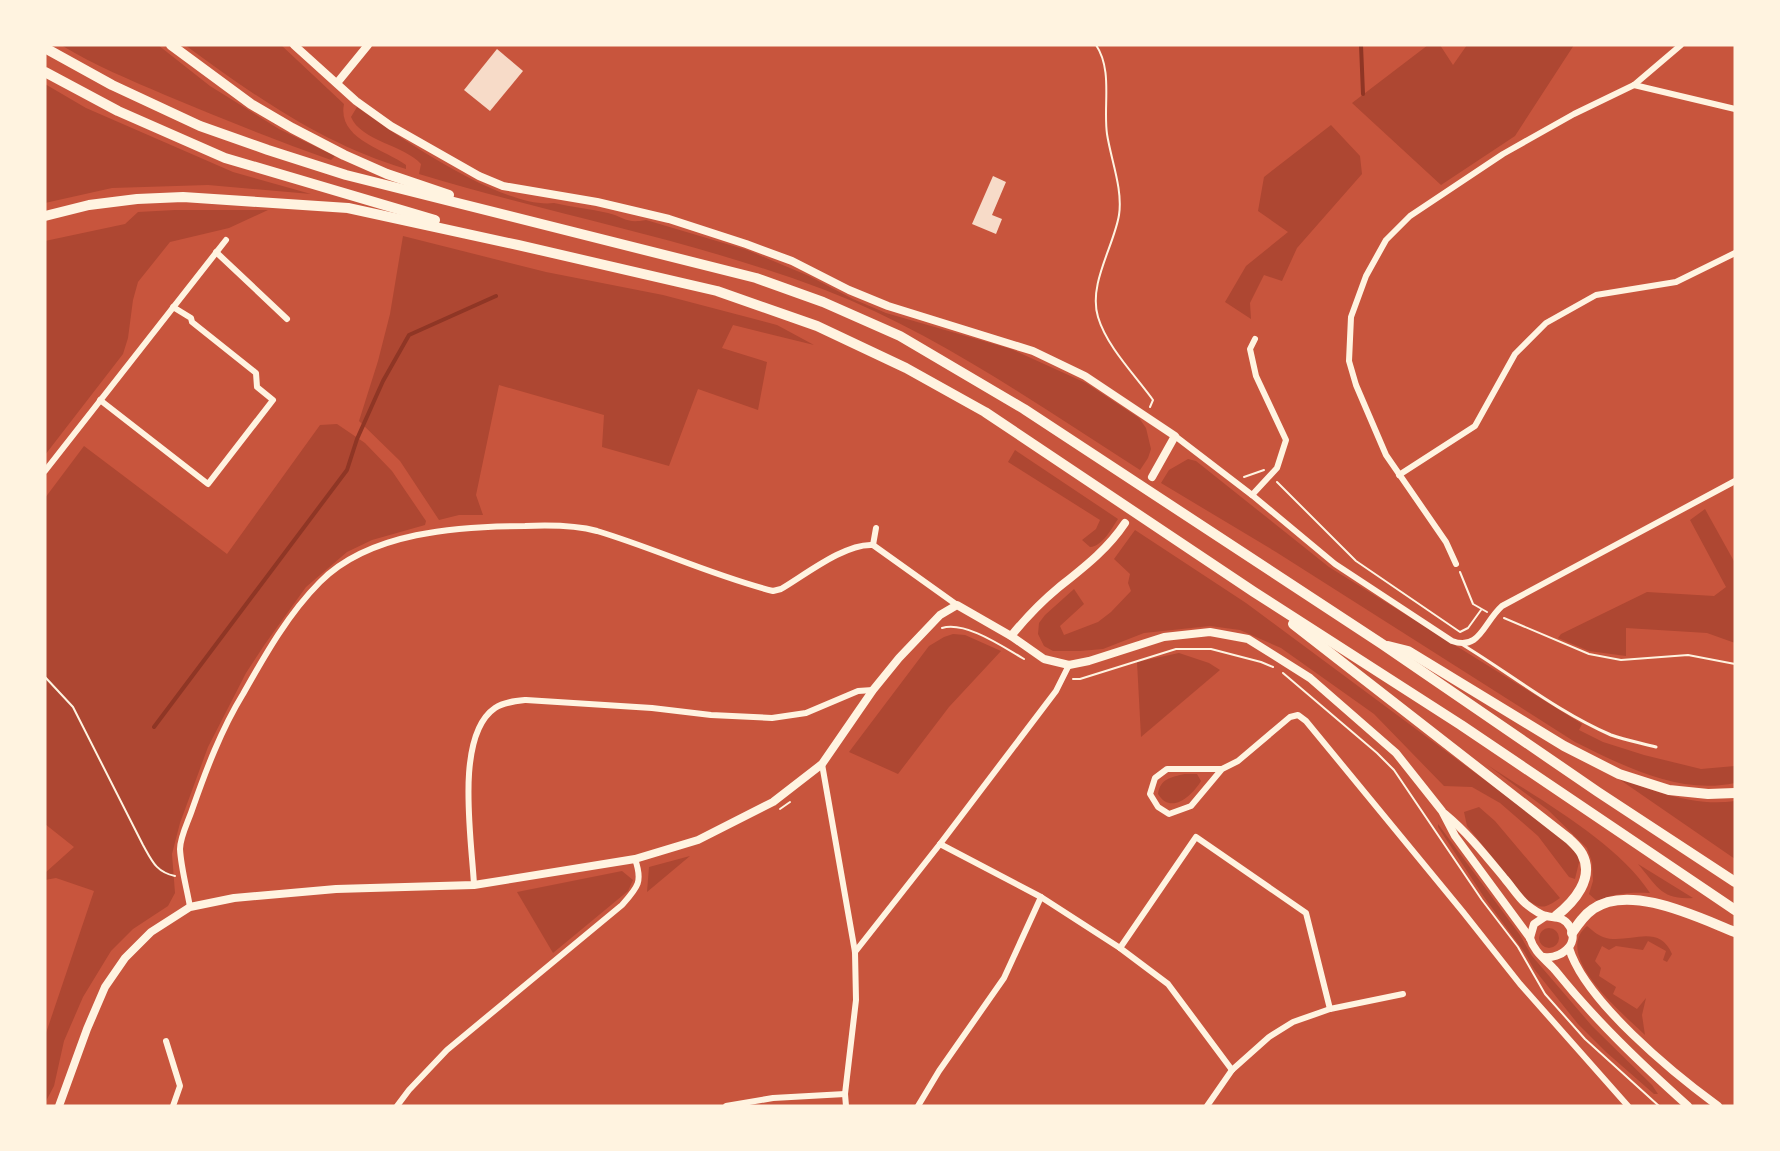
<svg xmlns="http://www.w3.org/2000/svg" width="1780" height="1151" font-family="Raleway,sans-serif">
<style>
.green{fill:#ae4732}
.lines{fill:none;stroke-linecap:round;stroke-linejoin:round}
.stream{stroke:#8f3625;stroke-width:4}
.building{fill:#f7dbc8}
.path{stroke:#fff3e0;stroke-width:2}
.service{stroke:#fff3e0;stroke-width:3}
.minor{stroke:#fff3e0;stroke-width:6}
.tertiary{stroke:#fff3e0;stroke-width:8}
.motorway{stroke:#fff3e0;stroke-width:10}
</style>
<rect width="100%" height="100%" fill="#c8553d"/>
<g class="green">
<path d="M61 45H158L210 86 247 109 279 129 335 156 331 160C275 140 220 118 165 95 130 80 94 65 61 45Z"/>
<path d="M185 45H281L344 104C337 139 384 149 406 165V169C324 145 253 95 185 45Z"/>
<path d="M1428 45H1440L1453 65 1467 45H1574L1515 136 1441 185 1352 103Z"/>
<path d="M45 84 86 108 233 172 311 194 208 185 112 188 45 203Z"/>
<path d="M357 107C398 137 505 210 554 203 572 207 590 209 608 213 624 217 626 224 646 220L747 250 809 276 853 299 886 313 1011 349 1086 383 1139 418 1146 428 1151 449 1148 458 1140 470C1038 405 938 334 825 290 693 240 554 215 419 174L421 164C404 145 361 141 351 117Z"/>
<path d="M1331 125 1360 156 1362 174 1297 248 1282 281 1264 275 1250 303 1251 319 1225 302 1246 266 1288 232 1258 211 1264 177Z"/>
<path d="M175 210H268L229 228 170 242 138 282 133 300 128 338 123 354 45 455V241L125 224 138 212Z"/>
<path d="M403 236 546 272 663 295 777 325 814 345 733 325 722 348 767 362 758 410 698 389 669 466 602 447 604 415 499 385 476 495 483 515H459L439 520 400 461 359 421 378 361 390 314Z"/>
<path d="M337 424 365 443 392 471 426 521 425 525 372 540 347 552 306 587 265 644 246 673 208 747 180 823 172 854 175 893 168 906 133 929 111 951 83 997 64 1041 54 1086 45 1103V1036L94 891 56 878 45 880V873L74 847 45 824V498L84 446 227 554 320 425Z"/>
<path d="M1015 450 1118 519C1111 529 1103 546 1090 547L1082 540 1096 529 1100 520 1008 462Z"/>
<path d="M1188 459 1196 461 1329 567 1582 724 1579 730 1603 742 1644 755 1701 769 1735 766V783C1679 795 1624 766 1575 742L1276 552 1161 483 1169 470Z"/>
<path d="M1705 509 1735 563V643L1707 633 1626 628V656L1589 651 1558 638 1561 634 1647 592 1714 596 1726 587 1690 520Z"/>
<path d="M1135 530 1246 603 1563 838 1581 854 1575 879 1569 877 1538 836 1500 803 1472 787 1444 786 1374 714 1281 648 1240 630 1210 626 1144 633 1103 649 1080 651H1053L1044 646 1038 634 1039 623 1045 615 1074 589 1084 604 1060 626 1064 635 1098 622 1111 612 1131 591 1128 583 1130 574 1114 559Z"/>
<path d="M953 634 965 635 1001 651 949 707 898 774 849 752 929 646 944 637Z"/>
<path d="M1179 653 1209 663 1220 670 1141 737 1137 662Z"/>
<path d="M1486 764C1538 799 1616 841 1650 893 1630 892 1615 893 1597 901L1589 894 1593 881 1592 862 1587 848 1548 810Z"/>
<path d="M1185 774H1197L1201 781C1192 796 1171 815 1158 794 1160 779 1171 777 1185 774Z"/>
<path d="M1616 777C1654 791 1694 807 1735 801V859Z"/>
<path d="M1479 807 1495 821 1560 898C1545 908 1543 910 1527 900L1467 826 1464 812Z"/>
<path d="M1438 824 1520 935 1532 956 1592 1026 1652 1085 1658 1094H1654L1606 1052 1578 1024 1534 969 1525 953 1484 897 1438 827Z"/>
<path d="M690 856 647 892 649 867Z"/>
<path d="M1638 864 1693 898C1661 900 1657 886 1638 864Z"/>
<path d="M622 871 633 880 628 891 553 953 517 892Z"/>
<path d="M1587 926C1591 929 1597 935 1603 937 1627 946 1658 921 1672 954L1667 962 1663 960 1666 951 1648 941 1643 950 1616 946 1609 950 1602 946 1595 961 1601 968 1599 976 1616 987 1613 994 1637 1009 1646 998 1642 1015 1645 1035C1625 1015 1551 956 1587 926Z"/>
<circle cx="1549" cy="938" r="10"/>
</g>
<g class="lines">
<g class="stream">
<path d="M1361 45 1363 94"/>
<path d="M154 727 347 470 357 439 383 381 409 335 496 296"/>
</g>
</g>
<g class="building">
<path d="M497 49 523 71 490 111 464 90Z"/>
<path d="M993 176 1006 182 992 215 1002 219 996 234 972 224Z"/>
</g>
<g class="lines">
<g class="path">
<path d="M1096 45C1113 70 1103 106 1107 134 1111 160 1123 189 1119 215 1114 246 1088 284 1098 317 1107 347 1135 375 1153 400L1150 407"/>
<path d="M1244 477 1264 470"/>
<path d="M1277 482 1356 561 1460 632 1468 628 1481 610"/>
<path d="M1460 572 1473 604 1487 612"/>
<path d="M1504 618 1589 654 1621 660 1688 655 1735 664"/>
<path d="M942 628C966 621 1003 647 1024 659"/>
<path d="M1283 673 1377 753 1394 770 1482 900 1518 947 1545 994 1585 1039 1659 1106"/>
<path d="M45 677 73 707 143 845C152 861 156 872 175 876"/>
<path d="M1073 679H1080L1176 649H1211L1261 662 1273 667"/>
<path d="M780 809 790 802"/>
</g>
<path class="service" d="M1463 645C1512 675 1558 712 1611 735 1625 740 1641 743 1656 747"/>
<g class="minor">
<path d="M1634 85 1735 109"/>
<path d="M216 252 287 319"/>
<path d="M100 400 208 484 273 400 257 387 256 373 192 322 191 318 173 307"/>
<path d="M1175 436 1252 495 1335 564 1452 641C1480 651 1483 623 1502 606L1735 481"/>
<path d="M45 471 226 240"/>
<path d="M1399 475 1475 426 1515 354 1546 323 1596 295 1676 282 1735 253"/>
<path d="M1252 495 1277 468 1286 440 1256 376 1250 349 1255 339"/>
<path d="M873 545 876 528"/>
<path d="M1456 564 1446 542 1386 455 1356 385 1349 361 1351 317 1366 276 1386 240 1410 216 1503 154 1574 114 1634 85 1681 45"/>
<path d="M822 764 855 952 856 1000 845 1094 846 1106"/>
<path d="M1222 769H1167L1155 778 1150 794 1158 807 1169 814 1191 806 1222 769 1238 761 1290 717 1298 715 1306 721 1463 912 1520 984 1628 1106"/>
<path d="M940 844 1041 897 1120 948 1168 984 1232 1070"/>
<path d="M474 885C472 841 454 736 495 708 504 702 516 701 526 700L652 708 711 715 772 718 806 713 858 691 873 690"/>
<path d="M190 907C187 889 181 868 180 849 180 837 188 822 192 810 206 770 221 730 243 694 265 655 288 614 320 582 369 532 459 526 525 526 548 525 575 525 597 531 657 549 713 576 773 591L781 589C805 575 845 543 873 545L957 605"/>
<path d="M1120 948 1196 837 1306 913 1330 1009"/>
<path d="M855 952 940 844 1056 691 1069 665"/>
<path d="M166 1041 180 1086 173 1106"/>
<path d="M397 1106 409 1090 447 1050 622 905C638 887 643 882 635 859"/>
<path d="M726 1106 773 1098 845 1094"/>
<path d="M918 1106 939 1071 1004 978 1041 897"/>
<path d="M1207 1106 1232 1070 1269 1037 1293 1022 1330 1009 1403 994"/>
</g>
<g class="tertiary">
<path d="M294 45 356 101 391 126 479 176 503 186 597 202 669 219 746 244 792 261 849 290 888 306 1033 351 1085 376 1175 436 1152 477"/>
<path d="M337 83 368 45"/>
<path d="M1011 636C1025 619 1041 602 1058 588 1083 568 1107 550 1125 523"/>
<path d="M1445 814C1468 833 1486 856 1505 879 1512 887 1518 897 1526 904 1531 908 1539 914 1546 916 1555 918 1564 916 1570 927 1580 945 1560 959 1544 957"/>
<path d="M1530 938 1534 924 1546 916"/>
<path d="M1569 948C1585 1001 1673 1073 1718 1106"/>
<path d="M59 1106 87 1029 105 987 125 958 151 932 190 907 234 898 336 889 474 885 635 859 698 840 773 802 822 764 873 690 899 658 940 615 957 605 1011 636 1044 659 1069 665 1089 661 1164 637 1210 632 1248 639 1310 678 1396 753 1442 811 1455 836 1530 938C1534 952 1545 959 1555 970 1595 1020 1640 1063 1688 1106"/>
</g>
<g class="motorway">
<path d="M171 45 251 104 292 128 344 155 387 174 449 195"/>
<path d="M45 48 112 85 200 126 268 150 346 175 756 278 823 302 900 336 1024 409 1382 644 1598 792 1735 882"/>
<path d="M45 72 118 111 225 158 435 220"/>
<path d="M45 216 89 205 137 199 183 197 348 208 518 245 717 291 817 326 906 368 985 412 1254 592 1461 725 1735 910"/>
<path d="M1293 624 1569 839C1573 843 1579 848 1582 854 1595 878 1574 902 1556 916"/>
<path d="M1388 646 1408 651 1564 746 1619 774 1669 790 1708 794 1735 793"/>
<path d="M1572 933C1578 924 1584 915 1593 909 1630 883 1699 918 1735 932"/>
</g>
</g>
<rect width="1780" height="1151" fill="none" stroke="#fff3e0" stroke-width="93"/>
</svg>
